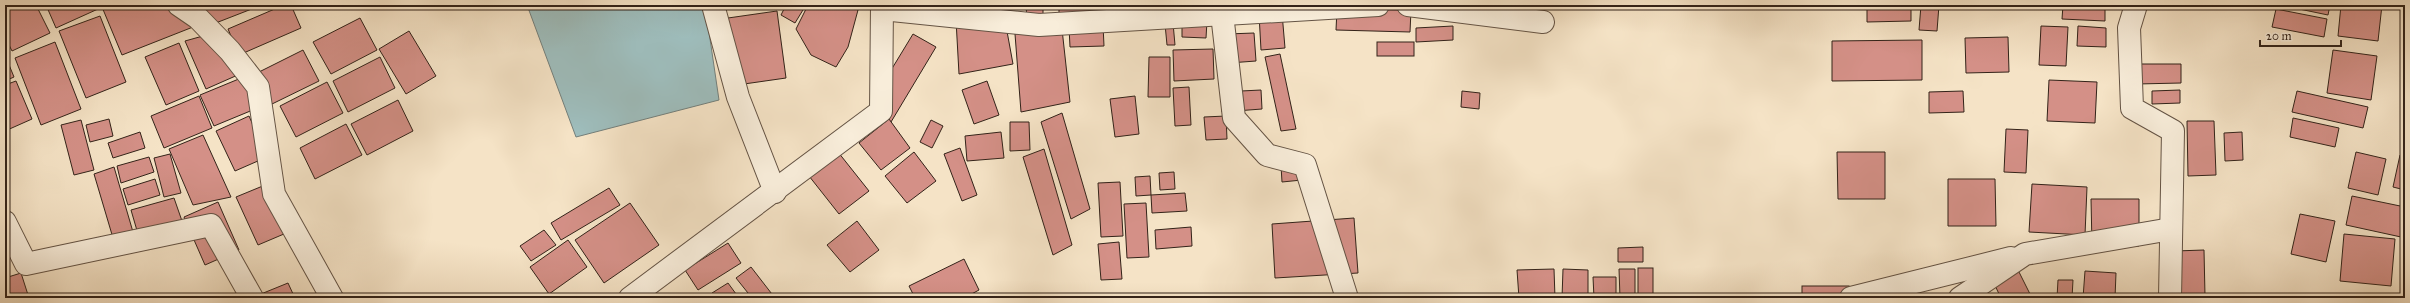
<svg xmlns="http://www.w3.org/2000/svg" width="2410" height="303" font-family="'IM FELL Great Primer',serif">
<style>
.water{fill:#9ebdbc;stroke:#737f7b}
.building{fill:#d49087;stroke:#332319}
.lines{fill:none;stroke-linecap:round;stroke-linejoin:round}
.minor-casing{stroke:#645344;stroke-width:24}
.minor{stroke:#f8edda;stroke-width:22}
</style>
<rect width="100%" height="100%" fill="#f5e3c6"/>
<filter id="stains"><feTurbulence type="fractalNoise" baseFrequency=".005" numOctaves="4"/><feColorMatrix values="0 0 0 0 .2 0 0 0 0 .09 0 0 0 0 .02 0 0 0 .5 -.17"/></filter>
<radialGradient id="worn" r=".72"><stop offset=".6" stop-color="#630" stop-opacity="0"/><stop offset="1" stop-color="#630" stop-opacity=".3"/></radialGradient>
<path class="water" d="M527 5H705L719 100 576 137Z"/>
<g class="building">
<path d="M5 5H36L50 33 12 51 5 37Z"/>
<path d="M46 5H96L98 9 56 28Z"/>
<path d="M108 5H184L193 27 122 55 102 7Z"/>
<path d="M199 5H262L208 26Z"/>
<path d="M284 5H291L301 28 239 55 228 29Z"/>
<path d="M786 5H806L795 23 781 15Z"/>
<path d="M808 5H848L858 10 848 47 836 67 811 55 796 29Z"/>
<path d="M952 5H1011V9L952 8Z"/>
<path d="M1026 5H1043V20L1027 21Z"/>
<rect x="1059" y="5" width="41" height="12"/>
<rect x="1104" y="5" width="16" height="9"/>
<path d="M1128 5H1153V15L1128 16Z"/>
<path d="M1867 5H1911V21L1867 22Z"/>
<path d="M1921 5H1939L1937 31 1919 30Z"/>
<path d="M2063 5H2105V21L2062 19Z"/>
<path d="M2280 5H2330L2328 15Z"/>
<path d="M2341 5H2382L2378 41 2338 36Z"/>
<path d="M1337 9 1411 10 1410 32 1336 30Z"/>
<path d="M2276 9 2327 19 2324 37 2272 27Z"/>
<path d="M777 11 786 78 737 85 728 18Z"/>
<path d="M1282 13 1285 48 1261 50 1259 14Z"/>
<path d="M1004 15 1013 64 959 74 956 20Z"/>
<path d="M100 16 126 82 86 98 59 31Z"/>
<path d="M360 18 377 50 331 74 313 42Z"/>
<path d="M1182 21H1207L1206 38 1182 37Z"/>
<path d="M1173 23 1175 45H1167L1165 24Z"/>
<path d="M1103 25 1104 46 1070 47 1069 27Z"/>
<path d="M1453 26V40L1416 42V28Z"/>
<path d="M2041 26 2068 27 2066 66 2039 65Z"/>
<path d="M2078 26 2106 28V47L2077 46Z"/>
<path d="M1062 29 1070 102 1021 112 1015 34Z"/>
<path d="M409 31 436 76 406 94 379 49Z"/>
<path d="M1254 33 1256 61 1229 63 1227 34Z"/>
<path d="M210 34 240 74 206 89 185 41Z"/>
<path d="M913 34 936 47 891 122 868 108Z"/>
<path d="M2008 37 2009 72 1966 73 1965 38Z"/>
<path d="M1922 40V80L1832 81V41Z"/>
<path d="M55 42 81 109 41 125 15 58Z"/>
<rect x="1377" y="42" width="37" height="14"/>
<path d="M179 43 199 91 166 105 145 57Z"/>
<path d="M1213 49 1214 79 1174 81 1173 50Z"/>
<path d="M303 50 319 81 272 104 257 73Z"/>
<path d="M2333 50 2377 56 2371 100 2327 93Z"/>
<path d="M1280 54 1296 129 1281 131 1265 57Z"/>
<path d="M5 55 14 77 5 81Z"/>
<path d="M380 57 395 88 348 112 333 81Z"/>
<path d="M1149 57H1170V97H1148Z"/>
<path d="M2137 64H2181V83L2137 84Z"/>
<path d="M246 76 260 107 214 126 200 95Z"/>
<path d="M2049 80 2097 82 2095 123 2047 121Z"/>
<path d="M16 81 32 119 5 131V85Z"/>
<path d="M987 81 999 115 974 124 962 90Z"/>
<path d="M327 82 343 113 296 137 280 106Z"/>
<path d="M1189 87 1191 125 1175 126 1173 88Z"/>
<path d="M1261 90 1262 109 1222 112 1221 92Z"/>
<path d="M2180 90V103L2152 104V91Z"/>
<path d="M1462 91 1480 93 1479 109 1461 107Z"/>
<path d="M1963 91 1964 112 1929 113V92Z"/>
<path d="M2297 91 2368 107 2363 128 2292 112Z"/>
<path d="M199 96 212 128 164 148 151 116Z"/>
<path d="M1135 96 1139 134 1115 137 1110 99Z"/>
<path d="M398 100 413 131 367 155 351 124Z"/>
<path d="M1062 113 1090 209 1071 219 1041 122Z"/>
<path d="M249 116 267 157 235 171 216 131Z"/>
<path d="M1226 116 1227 139 1206 140 1204 117Z"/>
<path d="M2293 118 2339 128 2335 147 2290 137Z"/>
<path d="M109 119 113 136 90 142 86 125Z"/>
<path d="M889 119 910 148 881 170 859 143Z"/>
<path d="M81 120 94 170 74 175 61 125Z"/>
<path d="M931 120 943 126 932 148 920 142Z"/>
<path d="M2187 121H2214L2216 175 2188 176Z"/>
<path d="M1010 122H1029L1030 150 1010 151Z"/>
<path d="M346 124 362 155 315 179 300 148Z"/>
<path d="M2006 129 2028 130 2026 173 2004 172Z"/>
<path d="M140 132 145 148 113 158 108 143Z"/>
<path d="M1001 132 1004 158 967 161 965 136Z"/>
<path d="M2242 132 2243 160 2225 161 2224 133Z"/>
<path d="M203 135 231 197 193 205 169 149Z"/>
<path d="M960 148 977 195 962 201 944 154Z"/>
<path d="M1044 149 1072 245 1053 255 1023 157Z"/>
<path d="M838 152 869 191 839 214 809 176Z"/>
<path d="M914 152 936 181 907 203 885 176Z"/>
<path d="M1837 152H1885V199H1838Z"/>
<path d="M2356 152 2386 159 2378 195 2348 188Z"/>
<path d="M170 154 181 193 164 197 154 158Z"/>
<path d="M2400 155 2405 156V190L2393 187Z"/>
<path d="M149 157 154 172 121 183 117 166Z"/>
<path d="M1301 165 1302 180 1282 182 1281 166Z"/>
<path d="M114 167 133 232 113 238 94 174Z"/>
<path d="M1174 172 1175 189 1160 190 1159 173Z"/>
<path d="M1150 176 1151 195 1136 196 1135 177Z"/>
<path d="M155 179 160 195 128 205 123 189Z"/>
<path d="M1948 179H1995L1996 226H1948Z"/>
<path d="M1120 182 1123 236 1101 237 1098 183Z"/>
<path d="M270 183 291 231 258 245 236 197Z"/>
<path d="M2032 184 2087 187 2085 235 2029 232Z"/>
<path d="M609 188 620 205 561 240 551 223Z"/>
<path d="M1185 193 1187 211 1152 213 1151 195Z"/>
<path d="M2352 196 2405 207 2401 237 2346 225Z"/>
<path d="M174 198 182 221 138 234 131 210Z"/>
<path d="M2091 199H2139V246H2092Z"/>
<path d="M218 202 239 250 205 265 184 217Z"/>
<path d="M630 203 659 245 604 283 575 240Z"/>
<path d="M1146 203 1149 257 1127 258 1124 204Z"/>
<path d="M2300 214 2335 221 2326 262 2291 254Z"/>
<path d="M1354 218 1358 273 1275 278 1272 224Z"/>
<path d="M857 221 879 250 850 272 827 245Z"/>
<path d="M1191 227 1192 246 1156 249 1155 230Z"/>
<path d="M544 230 556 245 531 261 520 246Z"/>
<path d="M2344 234 2395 239 2391 286 2340 281Z"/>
<path d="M568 240 587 267 549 294 530 267Z"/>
<path d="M1119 242 1122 279 1101 280 1098 244Z"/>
<path d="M728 243 741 263 698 290 685 270Z"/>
<path d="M1643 247V262H1618V248Z"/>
<path d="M2204 250 2205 296 2177 298 2175 251Z"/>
<path d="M2012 258 2032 298H2001L1988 271Z"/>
<path d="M964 259 979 290 964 298H915L909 286Z"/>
<path d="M751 267 775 298H752L736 278Z"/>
<rect x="1638" y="268" width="15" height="30"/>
<path d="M1554 269 1555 298H1519L1517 270Z"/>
<path d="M1563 269 1588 270V298H1562Z"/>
<path d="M1619 269H1635V298H1620Z"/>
<path d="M2085 271 2116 273 2115 298H2083Z"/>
<path d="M21 273 29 298H6L5 278Z"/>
<path d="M1593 277H1616V298H1594Z"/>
<path d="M2058 280H2073L2072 298H2057Z"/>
<path d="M288 283 294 296 290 298H257L256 296Z"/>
<path d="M728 283 739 298H715L712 293Z"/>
<rect x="1802" y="286" width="47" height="12"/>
</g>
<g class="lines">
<defs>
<g id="minor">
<path d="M179 5 198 18 230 51 258 87 274 194 332 298"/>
<path d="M713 5 738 97 775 192"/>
<path d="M1408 5 1543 22"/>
<path d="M2136 5 2129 28 2132 108 2173 131 2170 298"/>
<path d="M882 9 1039 25 1378 5"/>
<path d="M1222 14 1234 118 1267 155 1305 165 1347 298"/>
<path d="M5 222 26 264 211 225 252 298"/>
<path d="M630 298 881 111 882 5"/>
<path d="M1851 298 2011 258"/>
<path d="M1960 298 2025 254 2171 229"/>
</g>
</defs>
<use href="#minor" class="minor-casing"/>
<use href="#minor" class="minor"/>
</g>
<rect width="2410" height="303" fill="none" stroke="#f5e3c6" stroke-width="20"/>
<rect x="6" y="6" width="2398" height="291" fill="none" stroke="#332319" stroke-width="2"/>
<rect x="10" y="10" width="2390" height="283" fill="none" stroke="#332319"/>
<path d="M2260 40v6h81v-6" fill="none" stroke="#332319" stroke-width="2"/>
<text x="2266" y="40" font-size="12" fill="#332319" stroke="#f8edda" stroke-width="3" paint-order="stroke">20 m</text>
<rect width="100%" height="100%" filter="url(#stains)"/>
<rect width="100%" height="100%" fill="url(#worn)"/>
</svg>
